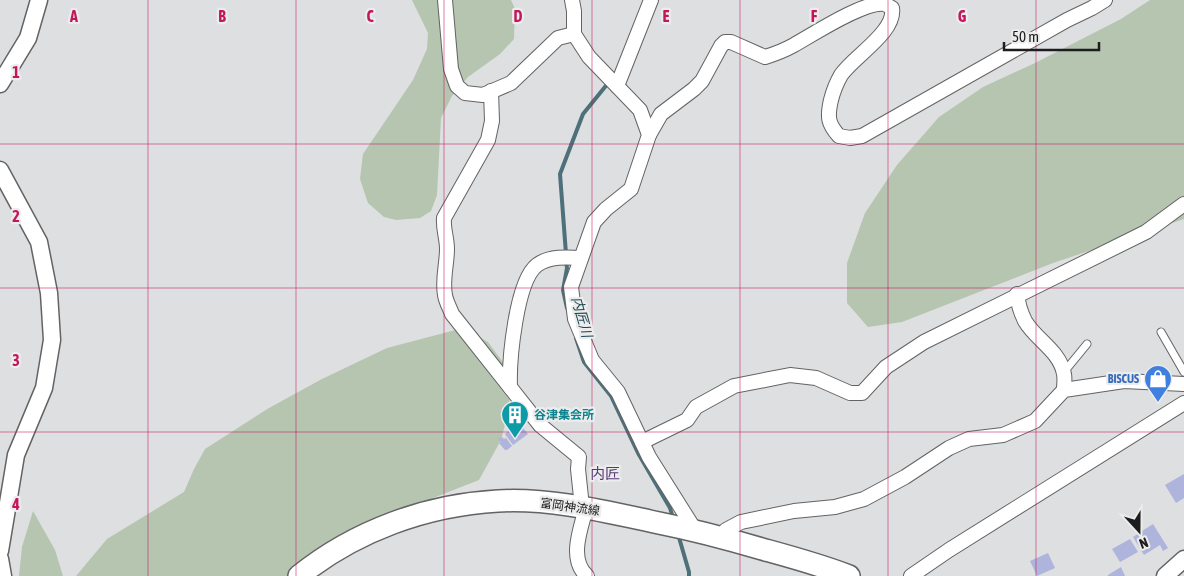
<svg xmlns="http://www.w3.org/2000/svg" width="1184" height="576" font-family="'Asap Condensed','Noto Sans JP',sans-serif">
<style>
.green{fill:#b5c5af}
.lines{fill:none;stroke-linecap:round;stroke-linejoin:round}
.stream{stroke:#4d707a;stroke-width:4}
.building{fill:#afb4dc}
.service-casing{stroke:#636364;stroke-width:9}
.minor-casing{stroke:#636364;stroke-width:16}
.tertiary-casing{stroke:#636364;stroke-width:19}
.primary-casing{stroke:#636364;stroke-width:24}
.service{stroke:#fff;stroke-width:7}
.minor{stroke:#fff;stroke-width:14}
.tertiary{stroke:#fff;stroke-width:16}
.primary{stroke:#fff;stroke-width:21}
.grid{fill:none;stroke:#c2185b;stroke-width:1;stroke-opacity:0.55}
.labels{text-anchor:middle;stroke-width:4.5;stroke-linejoin:round;paint-order:stroke}
.shop-label{font-size:12px;font-weight:bold;fill:#366cbe;stroke:#ececed;text-anchor:end}
.culture-label{font-size:12px;font-weight:bold;fill:#0d838f;stroke:#ececed;text-anchor:start}
.street-label{font-size:12px;fill:#1d1d1e;stroke:#ececed}
.water-label{font-size:14px;font-style:italic;fill:#184651;stroke:#ececed}
.quarter-label{font-size:15px;fill:#573872;stroke:#ececed}
.grid-label{font-size:16px;text-anchor:middle;font-weight:bold;fill:#c2185b;stroke:#ececed;stroke-width:4.5;stroke-linejoin:round;paint-order:stroke}
</style>
<rect width="100%" height="100%" fill="#dedfe0"/>
<g class="green">
<path d="M412 0H511L515 9 514 39 500 54 468 77 452 96 441 118 437 195 431 211 420 218 396 220 384 217 368 203 360 179 363 154 413 80 427 49 428 33Z"/>
<path d="M1150 0H1184V219L1053 263 902 322 868 327 847 303V263L865 213 897 165 939 117 983 87 1035 63 1121 19Z"/>
<path d="M463 328 488 342 505 365 510 405 501 440 479 480 433 498 290 576H76L107 539 184 492 194 469 205 449 269 408 322 379 387 348Z"/>
<path d="M33 511 55 550 63 576H19L22 547Z"/>
</g>
<g class="lines">
<g class="stream">
<path d="M566 254 560 174 583 114 609 82"/>
<path d="M566 261 567 268 563 290 567 308"/>
<path d="M576 338 584 362 611 396 638 453 670 508 673 518"/>
<path d="M678 534 689 572V576"/>
</g>
</g>
<g class="building">
<path d="M519 423 528 434 513 445 505 434Z"/>
<path d="M502 437 504 439 506 438 512 446 507 450H505L499 443 501 442 498 439Z"/>
<path d="M1184 474V498L1176 503 1165 485Z"/>
<path d="M1153 524 1168 548 1163 551 1160 545 1144 555 1133 537Z"/>
<path d="M1130 539 1138 552 1120 562 1112 549Z"/>
<path d="M1048 553 1055 568 1037 576 1030 561Z"/>
<path d="M1121 567 1125 576H1108V575Z"/>
</g>
<g class="lines">
<defs>
<g id="service">
<path d="M1161 332 1184 372"/>
<path d="M1064 372 1087 344"/>
</g>
<g id="minor">
<path d="M445 0 451 69 457 86 465 93 483 95 511 83 558 38 574 34"/>
<path d="M572 0 574 11V34L589 57 640 110 649 135 631 189 606 209 594 222 571 287 575 319 592 360 618 392 649 457 695 530"/>
<path d="M617 86 651 0"/>
<path d="M491 91 492 121 488 140 444 218C443 229 447 238 447 249 447 264 442 280 445 295 446 302 450 308 452 314L540 425 579 457 578 469 582 507"/>
<path d="M649 135 661 114 694 89 702 81 721 46 725 42H731L765 57C775 54 785 50 794 45 812 35 865 0 885 4 886 4 891 8 892 8 896 32 854 56 841 75 837 82 833 92 831 100 827 117 828 124 839 136L850 138 862 136 1067 20 1092 8 1105 0"/>
<path d="M1017 294C1018 304 1021 313 1025 321 1036 340 1060 351 1064 374 1065 379 1064 385 1064 390"/>
<path d="M510 387C509 361 516 281 537 265 549 256 567 257 581 258"/>
<path d="M642 442 687 420 696 407 734 386 790 375 816 378 850 393H862L886 367 924 342 1146 232 1184 204"/>
<path d="M586 508C581 528 568 559 587 576"/>
<path d="M722 538 726 530 741 522 794 511 835 507 864 499 905 477 949 448 969 439 1003 435 1035 421 1064 390 1124 381 1184 384"/>
<path d="M911 576 949 550 1184 403"/>
</g>
<g id="tertiary">
<path d="M0 84 28 38 39 0"/>
<path d="M0 170 39 242 49 293 52 340 44 388 16 455 0 551"/>
<path d="M0 559 3 576"/>
<path d="M1165 576 1184 559"/>
</g>
<path id="primary" d="M299 576C355 531 426 505 498 501 552 498 607 512 659 523 694 530 728 539 762 549 791 557 821 565 849 576"/>
</defs>
<use href="#service" class="service-casing"/>
<use href="#minor" class="minor-casing"/>
<use href="#tertiary" class="tertiary-casing"/>
<use href="#primary" class="primary-casing"/>
<use href="#service" class="service"/>
<use href="#minor" class="minor"/>
<use href="#tertiary" class="tertiary"/>
<use href="#primary" class="primary"/>
</g>
<path class="grid" d="M148 0V576M296 0V576M444 0V576M592 0V576M740 0V576M888 0V576M1036 0V576M0 144H1184M0 288H1184M0 432H1184"/>
<defs>
<symbol id="shop-pin" viewBox="-11 -11 22 30"><path d="M0 17L-7.5 6A9.5 9.5 0 1 1 7.5 6Z" fill="#3f7fe0" stroke="#ececed"/><path d="M-5-2.5h2.3a2.7 3.5 0 0 1 5.4 0H5L5.5 6h-11ZM-1.5-2.5h3a1.5 2.3 0 0 0-3 0Z" fill="#fff"/></symbol>
<symbol id="building-pin" viewBox="-11 -11 22 30"><path d="M0 17L-7.5 6A9.5 9.5 0 1 1 7.5 6Z" fill="#0f9aa8" stroke="#ececed"/><path d="M-4-6H4V6H1V3H-1V6H-4ZM-2.5-4.3h1.7v1.8h-1.7ZM.8-4.3h1.7v1.8H.8ZM-2.5-1h1.7V.8h-1.7ZM.8-1h1.7V.8H.8Z" fill="#fff"/></symbol>
</defs>
<g fill-rule="evenodd">
<use href="#shop-pin" x="1142" y="363" width="32" height="43"/>
<use href="#building-pin" x="499" y="399" width="32" height="43"/>
</g>
<g class="labels">
<g class="shop-label">
<text x="1139" y="383">BISCUS</text>
</g>
<g class="culture-label">
<text x="534" y="419">谷津集会所</text>
</g>
<g class="street-label">
<text transform="translate(570 507) rotate(8)" y="4">富岡神流線</text>
</g>
<g class="water-label">
<text transform="translate(582 317) rotate(74)" y="5">内匠川</text>
</g>
<g class="quarter-label">
<text x="605" y="479">内匠</text>
</g>
</g>
<g class="grid-label">
<text x="74" y="22">A</text>
<text x="222" y="22">B</text>
<text x="370" y="22">C</text>
<text x="518" y="22">D</text>
<text x="666" y="22">E</text>
<text x="814" y="22">F</text>
<text x="962" y="22">G</text>
<text x="16" y="78">1</text>
<text x="16" y="222">2</text>
<text x="16" y="366">3</text>
<text x="16" y="510">4</text>
</g>
<g transform="translate(1139 531) rotate(159)" stroke="#ececed" stroke-width="4" paint-order="stroke">
<path d="M0-4L9 19L0 12L-9 19Z" fill="#1d1d1e"/>
<text y="-8" font-size="14" font-weight="bold" text-anchor="middle" fill="#1d1d1e">N</text>
</g>
<path d="M1004 42v8h95v-8" fill="none" stroke="#1d1d1e" stroke-width="2.5"/>
<text x="1012" y="42" font-size="15" fill="#1d1d1e" stroke="#ececed" stroke-width="4" paint-order="stroke">50 m</text>
</svg>
